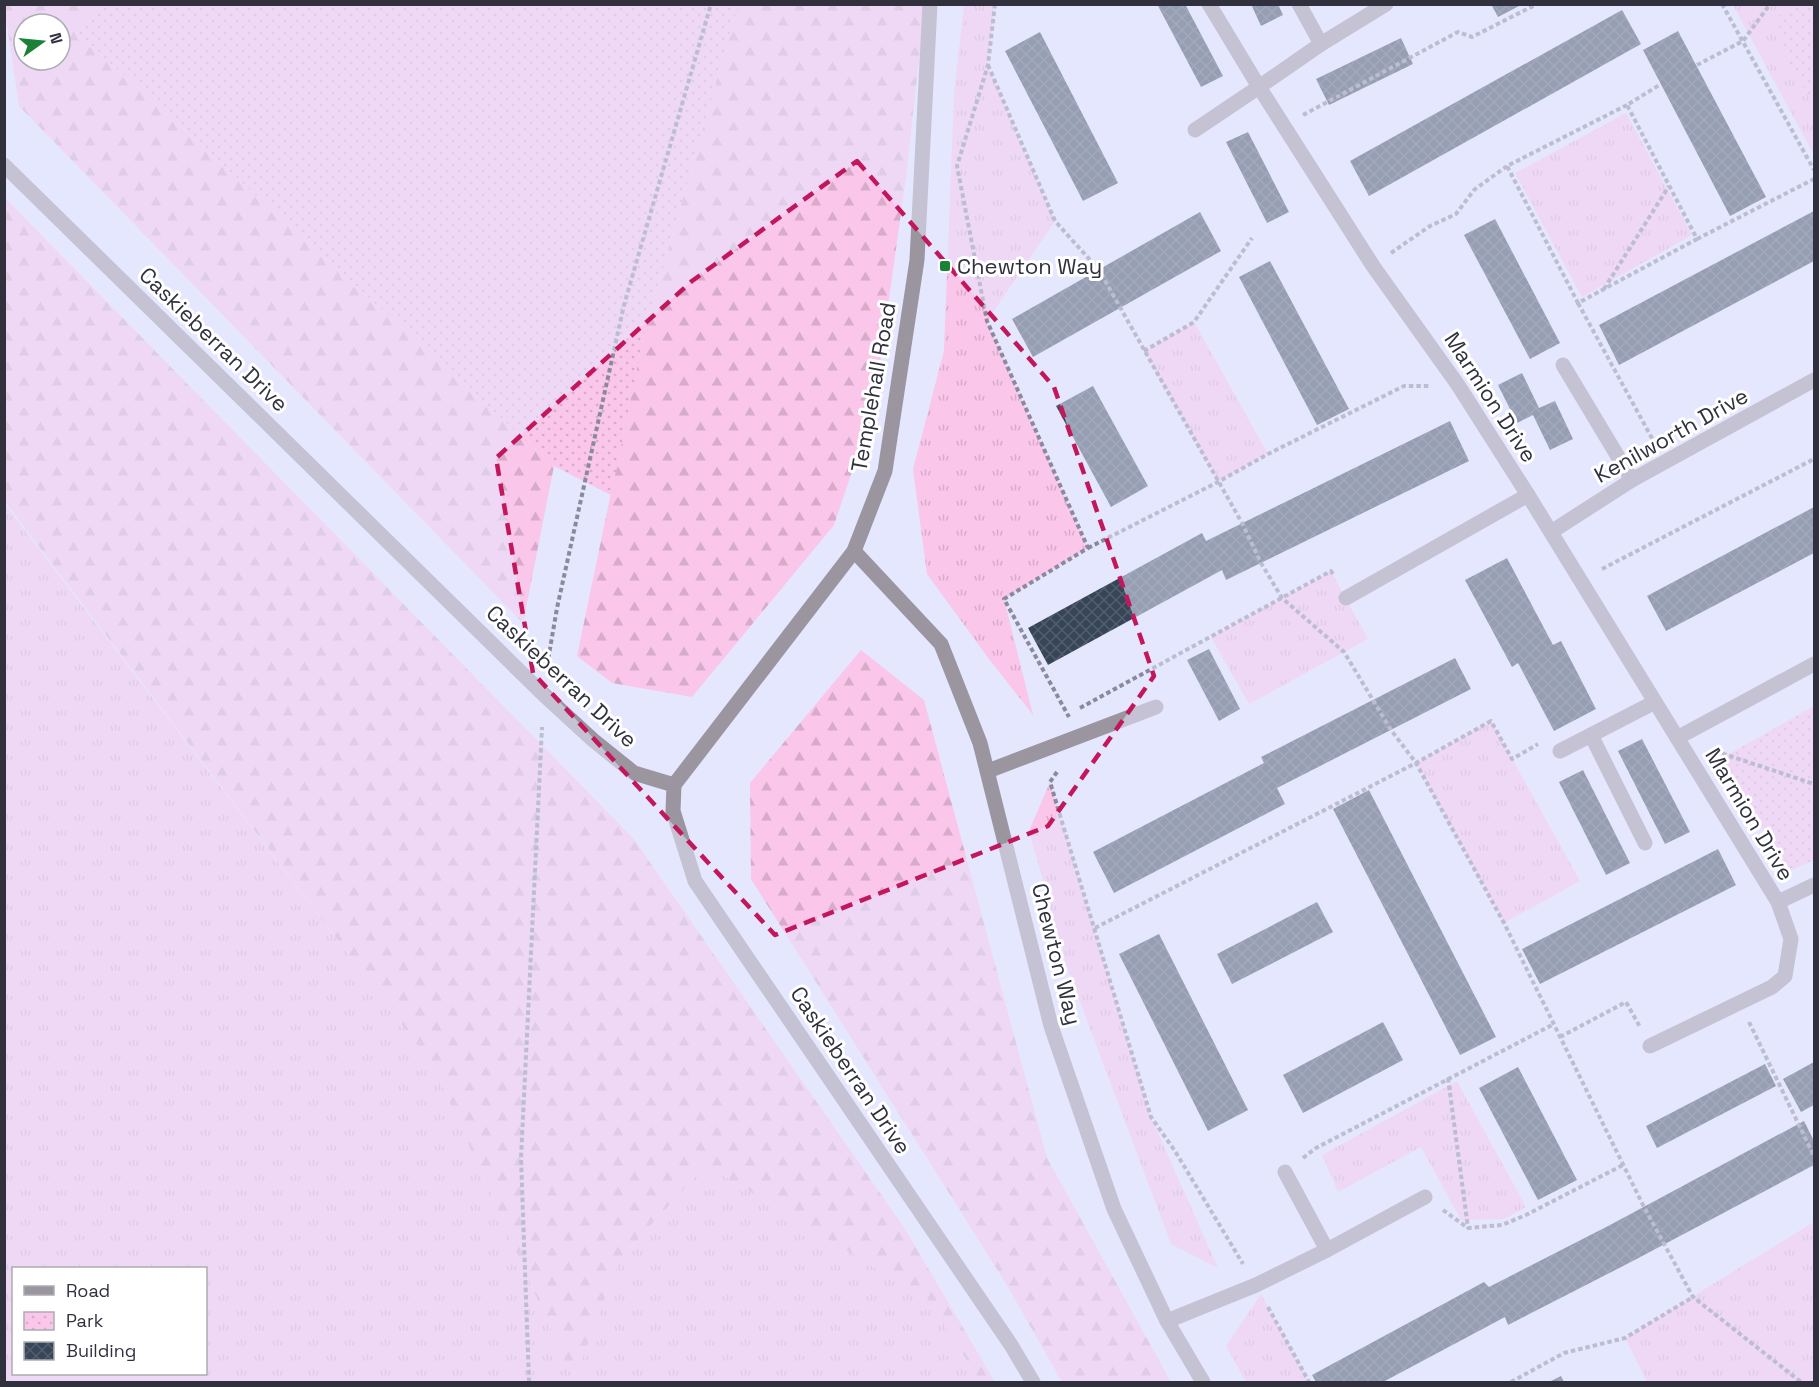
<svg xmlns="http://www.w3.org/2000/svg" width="1819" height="1387" font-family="'Space Grotesk',sans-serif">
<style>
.grass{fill:url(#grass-tufts);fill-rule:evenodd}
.forest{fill:url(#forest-firs);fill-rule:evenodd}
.park{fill:url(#park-dots)}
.building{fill:url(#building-cross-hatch)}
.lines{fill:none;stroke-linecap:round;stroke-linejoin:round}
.path{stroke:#898b9c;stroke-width:4;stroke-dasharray:4.5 3;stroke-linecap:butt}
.service{stroke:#9b95a0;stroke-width:15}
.minor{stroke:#9b95a0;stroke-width:15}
.tertiary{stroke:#9b95a0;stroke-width:15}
.marked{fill:none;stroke:#c2185b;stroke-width:4.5;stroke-dasharray:12 8;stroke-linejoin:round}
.poi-dot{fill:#1a8135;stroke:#fff;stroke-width:2}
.labels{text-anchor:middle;stroke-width:6;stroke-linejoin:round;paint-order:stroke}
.poi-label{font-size:22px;fill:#30313c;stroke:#fff;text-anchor:start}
.street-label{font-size:22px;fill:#30313c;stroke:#fff}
</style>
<defs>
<pattern id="grass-tufts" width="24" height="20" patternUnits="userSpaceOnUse" patternTransform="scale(1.5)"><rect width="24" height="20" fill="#fac6ea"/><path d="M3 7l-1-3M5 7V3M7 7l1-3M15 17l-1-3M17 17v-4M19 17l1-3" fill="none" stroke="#d7abca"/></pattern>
<pattern id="forest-firs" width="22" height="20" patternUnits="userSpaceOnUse" patternTransform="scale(1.5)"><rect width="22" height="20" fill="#fac6ea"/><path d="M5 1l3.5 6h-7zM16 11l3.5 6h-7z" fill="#d7abca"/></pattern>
<pattern id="park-dots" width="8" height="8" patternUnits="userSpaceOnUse" patternTransform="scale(1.5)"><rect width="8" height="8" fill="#fac6ea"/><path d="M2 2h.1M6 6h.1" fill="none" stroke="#d7abca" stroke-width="1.8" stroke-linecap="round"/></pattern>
<pattern id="building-cross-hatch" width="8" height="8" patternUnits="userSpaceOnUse" patternTransform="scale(1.5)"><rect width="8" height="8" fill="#374559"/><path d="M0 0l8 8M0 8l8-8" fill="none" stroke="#535e6e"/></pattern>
</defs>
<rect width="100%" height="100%" fill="#e5e7fe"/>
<g class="grass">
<path d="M964 5H995L988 65 1055 221 987 321 1088 548 1004 599 1033 715 989 659 927 574 913 469 944 351 954 93Z"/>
<path d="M1733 5H1814V155Z"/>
<path d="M1626 113 1692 235 1582 297 1515 173Z"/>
<path d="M1194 322 1268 454 1218 482 1144 351Z"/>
<path d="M4 503 434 1067 574 1380 619 1260 706 1165 929 1300 981 1382H5ZM14 1268H206V1374H14Z"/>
<path d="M1331 571 1368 639 1249 704 1211 637Z"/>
<path d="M1491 721 1580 881 1504 923 1416 763Z"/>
<path d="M1050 782 1151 1117 1218 1268 1171 1244 1068 970 1029 831Z"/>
<path d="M1457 1081 1526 1207 1504 1219 1461 1220 1421 1147 1338 1192 1322 1155Z"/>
<path d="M1814 1222V1381L1812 1382H1647L1625 1338Z"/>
<path d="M1261 1294 1309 1382H1246L1226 1346Z"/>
</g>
<g class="forest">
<path d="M4 5H99L76 32 554 466 523 623 19 106ZM24 24H60V60H24Z"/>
<path d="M738 5H925L906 177 874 406 834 525 692 697 612 683 577 656 644 334Z"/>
<path d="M5 198 633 838 905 1229 995 1382H981L928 1300 706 1165 619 1260 574 1381 434 1067 5 502Z"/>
<path d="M861 650 924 700 1047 1158 1171 1382H1062L1005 1282 751 879 750 783Z"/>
</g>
<g class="park">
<path d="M99 5H738L644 334 611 495 554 466 75 31Z"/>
<path d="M1794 5H1814V106L1781 48 1778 16Z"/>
<path d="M1814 706V860L1788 872 1722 758Z"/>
</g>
<g class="building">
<path d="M1157 4H1185L1223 76 1201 87Z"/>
<path d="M1251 4H1278L1283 15 1261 26Z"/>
<path d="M1491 4H1523L1498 17Z"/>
<path d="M1622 10 1641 44 1369 196 1350 161Z"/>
<path d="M1678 31 1766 197 1730 216 1643 50Z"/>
<path d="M1040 32 1118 183 1083 201 1005 51Z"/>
<path d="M1401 38 1413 64 1329 105 1316 79Z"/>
<path d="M1248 132 1289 212 1267 223 1226 142Z"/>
<path d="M1814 211V261L1619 365 1599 325Z"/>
<path d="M1200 212 1221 251 1033 357 1012 319Z"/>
<path d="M1495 219 1560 343 1530 359 1464 235Z"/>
<path d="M1270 261 1349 409 1317 425 1239 277Z"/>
<path d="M1522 373 1539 408 1555 401 1573 439 1550 450 1533 415 1517 423 1498 385Z"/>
<path d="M1093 386 1148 486 1111 507 1056 406Z"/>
<path d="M1450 421 1469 461 1226 580 1222 570 1048 665 1028 628 1202 533 1206 541Z"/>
<path d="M1814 507V553L1666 631 1647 596Z"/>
<path d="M1507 558 1553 645 1561 641 1596 709 1554 731 1518 663 1512 667 1465 580Z"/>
<path d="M1209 649 1240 709 1219 721 1187 660Z"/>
<path d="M1455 658 1471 689 1277 788 1285 804 1114 893 1093 852 1264 763 1261 757Z"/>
<path d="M1642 739 1690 832 1665 844 1618 751Z"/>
<path d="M1583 770 1630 863 1606 875 1559 782Z"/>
<path d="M1369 790 1496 1037 1460 1055 1333 809Z"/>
<path d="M1718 849 1736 885 1540 984 1522 949Z"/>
<path d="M1317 902 1333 932 1232 984 1217 954Z"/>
<path d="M1159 934 1248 1110 1208 1131 1119 954Z"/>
<path d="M1383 1022 1403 1060 1303 1113 1283 1075Z"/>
<path d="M1814 1062V1105L1801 1112 1783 1079Z"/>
<path d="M1765 1064 1776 1086 1657 1148 1646 1126Z"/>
<path d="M1518 1067 1577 1180 1538 1200 1479 1088Z"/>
<path d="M1804 1121 1814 1141V1165L1629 1263 1508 1325 1505 1317 1383 1382H1316L1312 1375 1484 1282 1489 1287 1610 1225Z"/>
<path d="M1561 1376 1564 1382H1549Z"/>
</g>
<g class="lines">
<g class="path">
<path d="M995 4 988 65 957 166 987 321 1088 548 1004 599 1069 717"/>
<path d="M1722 4 1814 170"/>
<path d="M988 65 1055 221 1099 270 1242 523 1261 563 1282 598 1344 652 1391 730 1416 763 1504 923 1644 1207 1693 1297 1801 1382"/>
<path d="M1697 65 1743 41 1770 4"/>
<path d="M1627 105 1507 166 1578 303 1697 239 1627 105 1661 84"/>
<path d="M1303 115 1458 32 1472 37 1537 4"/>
<path d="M1697 239 1814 179"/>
<path d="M1391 253 1430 226 1456 214 1474 190 1507 166"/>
<path d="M1604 289 1669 186"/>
<path d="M1578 303 1654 442"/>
<path d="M1144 351 1194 322 1252 238"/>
<path d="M1088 548 1218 482 1268 454 1404 386H1430"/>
<path d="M1602 569 1814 459"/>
<path d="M547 666 557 608 624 305 711 4"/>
<path d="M1080 708 1331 571 1334 576"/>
<path d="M1715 751 1814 784"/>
<path d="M1057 772 1050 782 1151 1117 1175 1151 1243 1264"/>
<path d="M1095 928 1416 763 1491 721 1512 759 1538 744"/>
<path d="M1749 1022 1814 1156"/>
<path d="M1560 1037 1626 1002 1640 1027"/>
<path d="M1448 1078 1468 1228"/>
<path d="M1303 1158 1316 1148 1554 1024"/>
<path d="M1443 1210 1468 1228 1502 1225 1526 1215 1623 1165"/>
<path d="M1268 1307 1309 1382"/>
<path d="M529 1382 521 1158 542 727"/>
<path d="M1511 1382 1564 1353 1625 1338 1693 1297"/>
</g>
<g class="service">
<path d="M1299 4 1321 44"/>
<path d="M1195 130 1259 87"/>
<path d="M1563 365 1632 480"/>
<path d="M1346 598 1528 495"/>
<path d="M1591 735 1645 843"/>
<path d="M1560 751 1655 702"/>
<path d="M1778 902 1814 885"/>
</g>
<g class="minor">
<path d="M1209 4 1259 87 1373 266 1458 385 1528 495 1778 902 1791 939 1785 976 1772 987 1650 1046"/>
<path d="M1259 87 1321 44 1386 4"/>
<path d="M1551 532 1632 480 1814 380"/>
<path d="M854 551 941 644 980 743 1051 1026 1114 1209 1167 1321 1203 1382"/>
<path d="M1677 738 1814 664"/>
<path d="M988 771 1156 707"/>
<path d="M674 785 854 551 885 471 917 260 930 4"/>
<path d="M1285 1172 1327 1250"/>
<path d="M1167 1321 1256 1285 1327 1250 1425 1197"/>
</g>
<path class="tertiary" d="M4 165 543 694 593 740 634 773 674 785 673 811 695 881 1011 1345 1033 1382"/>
</g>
<path d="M0 0H1819V1387H0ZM857 161 1054 387 1154 676 1048 826 775 935 533 673 496 458 692 281Z" fill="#e5e7fe" fill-opacity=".55" fill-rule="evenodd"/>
<path class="marked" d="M857 161 1054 387 1154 676 1048 826 775 935 533 673 496 458 692 281Z"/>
<rect class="poi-dot" x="939" y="260" width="12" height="12" rx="3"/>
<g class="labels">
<g class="poi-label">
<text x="957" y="274">Chewton Way</text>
</g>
<g class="street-label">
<text transform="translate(214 339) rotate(44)" y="8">Caskieberran Drive</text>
<text transform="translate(873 387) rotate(-80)" y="8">Templehall Road</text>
<text transform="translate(1491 397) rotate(57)" y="8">Marmion Drive</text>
<text transform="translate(1671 435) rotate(-29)" y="8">Kenilworth Drive</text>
<text transform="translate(562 676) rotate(43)" y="8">Caskieberran Drive</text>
<text transform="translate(1750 814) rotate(59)" y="8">Marmion Drive</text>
<text transform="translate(1057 954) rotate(76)" y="8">Chewton Way</text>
<text transform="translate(851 1070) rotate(56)" y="8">Caskieberran Drive</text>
</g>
</g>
<rect width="1819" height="1387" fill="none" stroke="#30313c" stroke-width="12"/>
<rect x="12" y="1267" width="195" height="108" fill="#ffffff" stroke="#acadb1" stroke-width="1.5"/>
<rect x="24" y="1286" width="30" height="9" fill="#9b95a0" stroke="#acadb1" stroke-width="1.5"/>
<text x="66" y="1297" font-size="18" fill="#30313c">Road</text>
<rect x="24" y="1312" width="30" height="18" fill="url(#park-dots)" stroke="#acadb1" stroke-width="1.5"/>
<text x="66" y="1327" font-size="18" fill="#30313c">Park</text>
<rect x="24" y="1342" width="30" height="18" fill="url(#building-cross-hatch)" stroke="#acadb1" stroke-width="1.5"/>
<text x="66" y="1357" font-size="18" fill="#30313c">Building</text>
<g transform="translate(42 42) rotate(75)"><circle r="28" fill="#ffffff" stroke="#acadb1" stroke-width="1.5"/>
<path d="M0-4.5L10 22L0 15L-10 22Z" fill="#1a8135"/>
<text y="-9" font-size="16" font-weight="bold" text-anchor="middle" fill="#30313c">N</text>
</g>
</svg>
